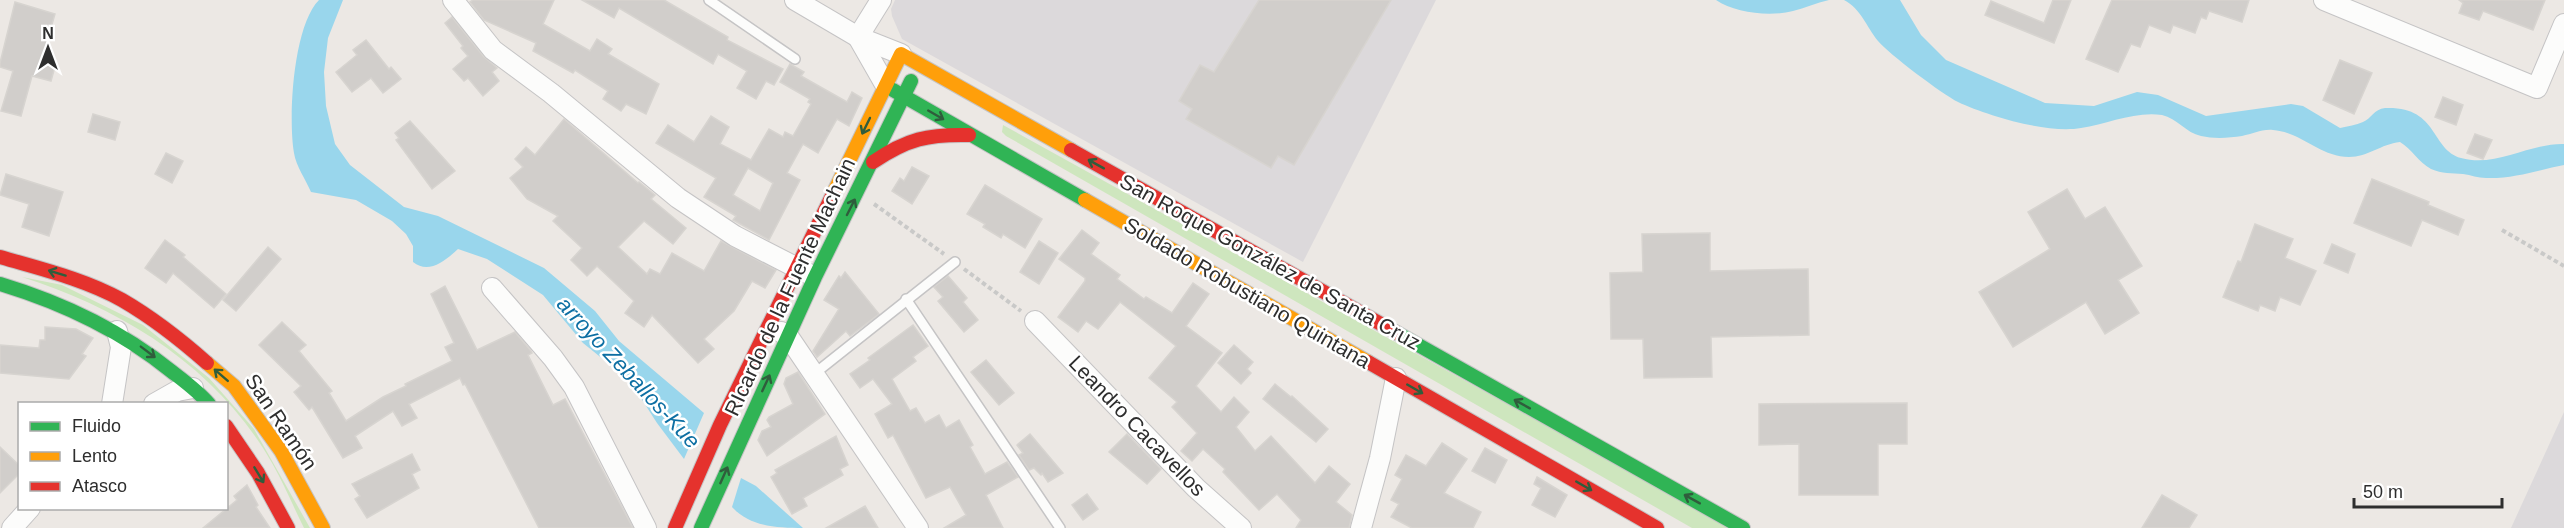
<svg xmlns="http://www.w3.org/2000/svg" width="2564" height="528" font-family="Arial,sans-serif">
<style>
.industrial{fill:#dcd9db}
.green{fill:#cee6be}
.water{fill:#99d6ec}
.building{fill:#d1cecb;stroke:#d7d4d0;stroke-width:1.5;fill-rule:evenodd}
.lines{fill:none;stroke-linecap:round;stroke-linejoin:round}
.lane-casing{stroke:#c5c4c5;stroke-width:12}
.street-casing{stroke:#c5c4c5;stroke-width:22}
.fast-casing{stroke:#c5c4c5;stroke-width:16}
.slow-casing{stroke:#c5c4c5;stroke-width:16}
.jam-casing{stroke:#c5c4c5;stroke-width:16}
.path{stroke:#c9c9c8;stroke-width:4;stroke-dasharray:4.5 3;stroke-linecap:butt}
.lane{stroke:#fcfcfb;stroke-width:9}
.street{stroke:#fcfcfb;stroke-width:20}
.fast{stroke:#30b455;stroke-width:14}
.slow{stroke:#ff9f0a;stroke-width:14}
.jam{stroke:#e5322d;stroke-width:14}
.oneway{stroke:#2f5d3c}
.labels{text-anchor:middle;stroke-width:5;stroke-linejoin:round;paint-order:stroke}
.street-label{font-size:21px;fill:#2e2e2e;stroke:#fff}
.water-label{font-size:22px;font-style:italic;fill:#0d6fa3;stroke:#fff}
</style>
<rect width="100%" height="100%" fill="#ece8e4"/>
<g class="industrial">
<path d="M895 0H1436L1303 262 902 39 892 16 891 9Z"/>
<path d="M2564 412V528H2511Z"/>
</g>
<g class="green">
<path d="M1003 125 1731 528H1692L1006 136 1002 132Z"/>
<path d="M22 277 62 285 143 325 209 378 254 429 310 528H304C293 506 284 484 272 463 218 368 123 309 22 277Z"/>
</g>
<g class="water">
<path d="M319 0H343L328 38 324 72 326 106 335 144 350 165 404 207 438 216 544 268 595 311 619 341 704 413 684 459 657 423 630 381 583 343 543 295 487 259 458 249C446 260 429 275 413 262V246L406 234 392 221 356 200 311 192C306 180 296 166 294 153 288 118 293 26 319 0Z"/>
<path d="M1716 0H1829C1816 3 1805 8 1793 11 1770 17 1735 13 1716 0Z"/>
<path d="M1844 0H1900L1921 35 1946 60 2045 103 2094 106 2137 92 2158 95 2206 116 2291 104 2303 106 2340 128C2348 126 2356 125 2363 122 2371 119 2374 109 2385 108 2439 106 2430 149 2461 158 2496 168 2529 143 2564 144V165C2538 170 2513 179 2486 178 2478 178 2471 175 2463 174 2452 173 2442 174 2431 169 2418 162 2412 149 2400 142 2381 144 2368 157 2349 157 2320 157 2301 132 2273 130 2261 129 2253 134 2242 136 2229 138 2214 139 2201 136 2186 133 2177 118 2162 115 2135 111 2107 124 2081 128 2048 134 1988 116 1958 102 1942 94 1889 54 1878 41 1866 26 1861 9 1844 0Z"/>
<path d="M741 478 756 486 803 528C778 528 750 527 732 507Z"/>
</g>
<g class="building">
<path d="M473 0H554L543 24 590 51 597 39 612 49 608 54 659 84 646 114 626 104 621 111 603 99 608 91 575 70 573 73 533 51 536 43 484 20 470 2Z"/>
<path d="M582 0H664L728 37 727 40 783 69 774 85 766 81 756 99 737 88 747 71 718 54 713 64 619 8 614 18Z"/>
<path d="M1259 0H1391L1294 165 1278 156 1271 168 1186 119 1192 109 1179 101 1200 65 1214 72Z"/>
<path d="M2053 0H2071L2054 43 1985 15 1991 1 2044 23Z"/>
<path d="M2112 0H2249L2242 22 2209 11 2206 19 2201 17 2195 33 2173 25 2170 33 2149 25 2140 47 2131 44 2118 72 2086 59Z"/>
<path d="M2459 0H2545L2533 30 2483 11 2479 20 2459 13 2463 3Z"/>
<path d="M15 2 55 14 42 58 56 63 51 81 32 76 21 116 1 111 13 71 0 67V63Z"/>
<path d="M452 17 484 57 497 68 492 72 499 81 483 96 468 78 464 81 453 69 468 56 461 48 463 46 445 23Z"/>
<path d="M366 40 389 69 391 67 401 79 383 93 371 78 352 92 336 72 357 55 353 50Z"/>
<path d="M2340 60 2372 73 2354 114 2323 100Z"/>
<path d="M790 64 804 72 801 76 847 102 852 92 862 98 849 126 837 119 818 153 803 144 787 173 800 180 769 240 733 220 736 216 704 197 716 178 656 143 668 125 694 142 711 116 729 127 720 144 751 160 769 129 783 137 785 132 793 136 811 104 808 102 810 99 780 82ZM748 168 773 183 760 211 733 195Z"/>
<path d="M2443 97 2463 105 2456 125 2435 117Z"/>
<path d="M93 114 120 122 115 140 88 132Z"/>
<path d="M564 119 638 183 639 182 655 195 651 199 686 228 673 244 644 221 618 247 647 274 650 269 660 274 672 253 704 271 721 241 776 270 765 288 752 281 734 311 704 339 714 349 698 363 652 315 644 327 625 313 634 301 597 266 587 276 571 260 582 248 553 221 558 216 527 199 510 178 523 167 515 159 526 147 535 155Z"/>
<path d="M410 121 455 171 432 189 396 140 399 138 395 133Z"/>
<path d="M2475 134 2492 140 2483 159 2467 153Z"/>
<path d="M166 153 183 161 172 183 155 174Z"/>
<path d="M912 167 929 176 912 204 892 191 900 178 904 181Z"/>
<path d="M6 174 63 192 49 236 22 227 29 204 0 195Z"/>
<path d="M2372 179 2429 202 2428 205 2464 220 2458 235 2422 220 2411 246 2354 223Z"/>
<path d="M985 185 1042 219 1025 248 1003 234 1001 238 983 227 985 224 967 214Z"/>
<path d="M2067 189 2085 219 2105 207 2142 266 2118 280 2139 313 2105 334 2086 302 2013 347 1979 292 2050 249 2028 212Z"/>
<path d="M2255 224 2293 239 2285 258 2316 271 2300 305 2280 297 2275 311 2260 305 2258 311 2223 297 2238 261 2241 262Z"/>
<path d="M1082 230 1099 243 1091 254 1120 275 1117 279 1144 299 1146 297 1172 313 1193 283 1209 294 1186 326 1222 353 1196 386 1221 412 1234 397 1249 412 1236 427 1255 451 1271 436 1315 483 1329 466 1350 484 1336 502 1352 515 1349 528H1296L1301 520 1277 494 1259 510 1223 472 1225 469 1203 449 1192 461 1181 451 1197 433 1172 407 1177 402 1149 378 1176 346 1120 302 1098 329 1086 321 1078 332 1058 317 1085 281V278L1059 259Z"/>
<path d="M1710 233V271L1808 269 1809 335 1711 337 1712 377 1644 378 1643 339H1611L1610 273 1643 272 1642 234Z"/>
<path d="M165 240 185 255 183 257 226 294 214 308 173 273 166 283 145 268Z"/>
<path d="M1039 241 1058 253 1039 284 1020 272Z"/>
<path d="M2332 244 2355 254 2348 273 2324 263Z"/>
<path d="M268 247 281 259 236 311 223 300Z"/>
<path d="M845 272 879 314 850 336 846 331 817 357 813 351 839 309 824 300 839 276 841 278Z"/>
<path d="M948 276 967 298 963 302 978 320 964 332 938 301 943 297 934 287Z"/>
<path d="M445 286 477 350 515 332 531 351 532 353 528 355 553 405 565 399 633 528H539L465 384 463 385 460 378 409 404 417 418 402 426 393 411 355 436 362 448 343 458 312 407 309 410 294 392 301 386 259 345 282 322 306 345 299 351 332 391 329 393 346 421 383 397 406 386 405 384 452 361 445 347 454 343 431 294Z"/>
<path d="M913 325 928 346 913 357 916 361 892 379 910 411 916 408 925 423 939 415 946 428 959 420 973 445 970 447 985 474 1007 462 1018 477 986 495 1003 528H944L966 515 950 487 926 498 893 435 888 438 875 414 892 404 873 379 860 388 850 374 870 360 868 358Z"/>
<path d="M45 327 76 329 93 338 82 354 86 356 69 379 0 373V345L39 348 40 340H45Z"/>
<path d="M1234 345 1253 362 1247 369 1251 373 1241 384 1218 363Z"/>
<path d="M986 360 1014 393 999 405 971 372Z"/>
<path d="M798 372 825 414 767 456 758 440 762 431 771 427 767 420 769 417 793 404 784 384 786 378Z"/>
<path d="M1275 384 1291 397 1292 396 1328 429 1316 442 1263 399Z"/>
<path d="M1907 403V444H1878V495H1799V444L1759 445V404Z"/>
<path d="M1030 434 1063 473 1048 482 1042 473 1041 475 1034 468 1029 470 1019 455 1023 453 1017 445Z"/>
<path d="M1127 434 1161 469 1147 484 1109 452Z"/>
<path d="M836 436 848 465 840 469 843 475 803 498 807 506 792 514 771 477 777 473 775 470Z"/>
<path d="M1442 443 1467 459 1444 493 1481 512 1473 528H1412L1391 517 1399 504 1391 500 1402 479 1395 475 1406 455 1426 466Z"/>
<path d="M0 447 20 466V473L0 493Z"/>
<path d="M1485 448 1507 460 1495 483 1472 471Z"/>
<path d="M412 454 420 470 412 474 419 488 367 518 355 499 360 496 352 484Z"/>
<path d="M1537 477 1567 495 1555 517 1532 505 1541 488 1534 484Z"/>
<path d="M247 485 258 505 256 507 270 528H203L237 500 234 496Z"/>
<path d="M1087 494 1098 509 1083 520 1072 505Z"/>
<path d="M2162 495 2197 515 2189 528H2142Z"/>
<path d="M865 506 878 528H826Z"/>
</g>
<g class="lines">
<defs>
<g id="lane">
<path d="M709 0 795 59"/>
<path d="M906 299 1060 528"/>
<path d="M814 374 955 262"/>
</g>
<g id="street">
<path d="M453 0 493 50 551 93 678 198 735 236 807 273"/>
<path d="M795 0 858 37 901 54"/>
<path d="M2324 0 2537 88 2564 24"/>
<path d="M858 37 886 86"/>
<path d="M858 37 881 0"/>
<path d="M492 288 553 358 574 387 646 528"/>
<path d="M1035 321 1196 488 1241 528"/>
<path d="M781 332 788 336 918 528"/>
<path d="M112 404 121 347 117 331"/>
<path d="M154 404 177 391 193 388"/>
<path d="M12 528 30 508"/>
<path d="M1361 528 1380 458 1396 378"/>
</g>
<g id="fast">
<path d="M886 86 1085 200"/>
<path d="M0 284C63 303 120 330 171 371 184 381 198 391 209 404"/>
<path d="M1397 333 1743 528"/>
<path d="M701 528 815 277 911 81"/>
</g>
<g id="slow">
<path d="M833 194 901 54 1071 150"/>
<path d="M1085 200 1368 362"/>
<path d="M207 363 234 386 281 451 323 528"/>
</g>
<g id="jam">
<path d="M1071 150 1397 333"/>
<path d="M873 162C907 139 928 134 969 135"/>
<path d="M0 257C41 269 84 279 122 300 153 318 181 340 207 363"/>
<path d="M1368 362 1657 528"/>
<path d="M226 426 258 473 288 528"/>
<path d="M675 528 720 425 833 194"/>
</g>
</defs>
<use href="#lane" class="lane-casing"/>
<use href="#street" class="street-casing"/>
<use href="#fast" class="fast-casing"/>
<use href="#slow" class="slow-casing"/>
<use href="#jam" class="jam-casing"/>
<g class="path">
<path d="M874 204 944 254"/>
<path d="M2502 230 2564 266"/>
<path d="M964 269 1021 311"/>
</g>
<use href="#lane" class="lane"/>
<use href="#street" class="street"/>
<use href="#fast" class="fast"/>
<use href="#slow" class="slow"/>
<use href="#jam" class="jam"/>
</g>
<defs><path id="oneway-shaft" d="M-6 0H5M1.5-3L5.5 0L1.5 3" fill="none" stroke-width="1.6" stroke-linecap="round" stroke-linejoin="round" transform="scale(1.5)"/></defs>
<g class="oneway">
<use href="#oneway-shaft" transform="translate(936 115) rotate(30)"/>
<use href="#oneway-shaft" transform="translate(866 126) rotate(116)"/>
<use href="#oneway-shaft" transform="translate(1096 164) rotate(-151)"/>
<use href="#oneway-shaft" transform="translate(851 207) rotate(-63)"/>
<use href="#oneway-shaft" transform="translate(57 273) rotate(-163)"/>
<use href="#oneway-shaft" transform="translate(148 352) rotate(37)"/>
<use href="#oneway-shaft" transform="translate(221 375) rotate(-139)"/>
<use href="#oneway-shaft" transform="translate(766 383) rotate(-65)"/>
<use href="#oneway-shaft" transform="translate(1415 389) rotate(30)"/>
<use href="#oneway-shaft" transform="translate(1522 404) rotate(-151)"/>
<use href="#oneway-shaft" transform="translate(259 475) rotate(59)"/>
<use href="#oneway-shaft" transform="translate(724 475) rotate(-66)"/>
<use href="#oneway-shaft" transform="translate(1584 486) rotate(30)"/>
<use href="#oneway-shaft" transform="translate(1692 499) rotate(-151)"/>
</g>
<g class="labels">
<g class="street-label">
<text transform="translate(1270 262) rotate(29)" y="7">San Roque González de Santa Cruz</text>
<text transform="translate(790 287) rotate(-65)" y="7">RIcardo de la Fuente Machain</text>
<text transform="translate(1247 293) rotate(30)" y="7">Soldado Robustiano Quintana</text>
<text transform="translate(281 422) rotate(56)" y="7">San Ramón</text>
<text transform="translate(1137 426) rotate(46)" y="7">Leandro Cacavellos</text>
</g>
<g class="water-label">
<text transform="translate(629 372) rotate(47)" y="8">arroyo Zeballos-Kue</text>
</g>
</g>
<rect x="18" y="402" width="210" height="108" fill="#ffffff" stroke="#ababab" stroke-width="1.5"/>
<rect x="30" y="422" width="30" height="9" fill="#30b455" stroke="#ababab" stroke-width="1.5"/>
<text x="72" y="432" font-size="18" fill="#2e2e2e">Fluido</text>
<rect x="30" y="452" width="30" height="9" fill="#ff9f0a" stroke="#ababab" stroke-width="1.5"/>
<text x="72" y="462" font-size="18" fill="#2e2e2e">Lento</text>
<rect x="30" y="482" width="30" height="9" fill="#e5322d" stroke="#ababab" stroke-width="1.5"/>
<text x="72" y="492" font-size="18" fill="#2e2e2e">Atasco</text>
<g transform="translate(48 48)" stroke="#ffffff" stroke-width="4.5" paint-order="stroke">
<path d="M0-4.5L10 22L0 15L-10 22Z" fill="#2e2e2e"/>
<text y="-9" font-size="16" font-weight="bold" text-anchor="middle" fill="#2e2e2e">N</text>
</g>
<path d="M2354 498v9h148v-9" fill="none" stroke="#2e2e2e" stroke-width="3"/>
<text x="2363" y="498" font-size="18" fill="#2e2e2e" stroke="#ffffff" stroke-width="4.5" paint-order="stroke">50 m</text>
</svg>
